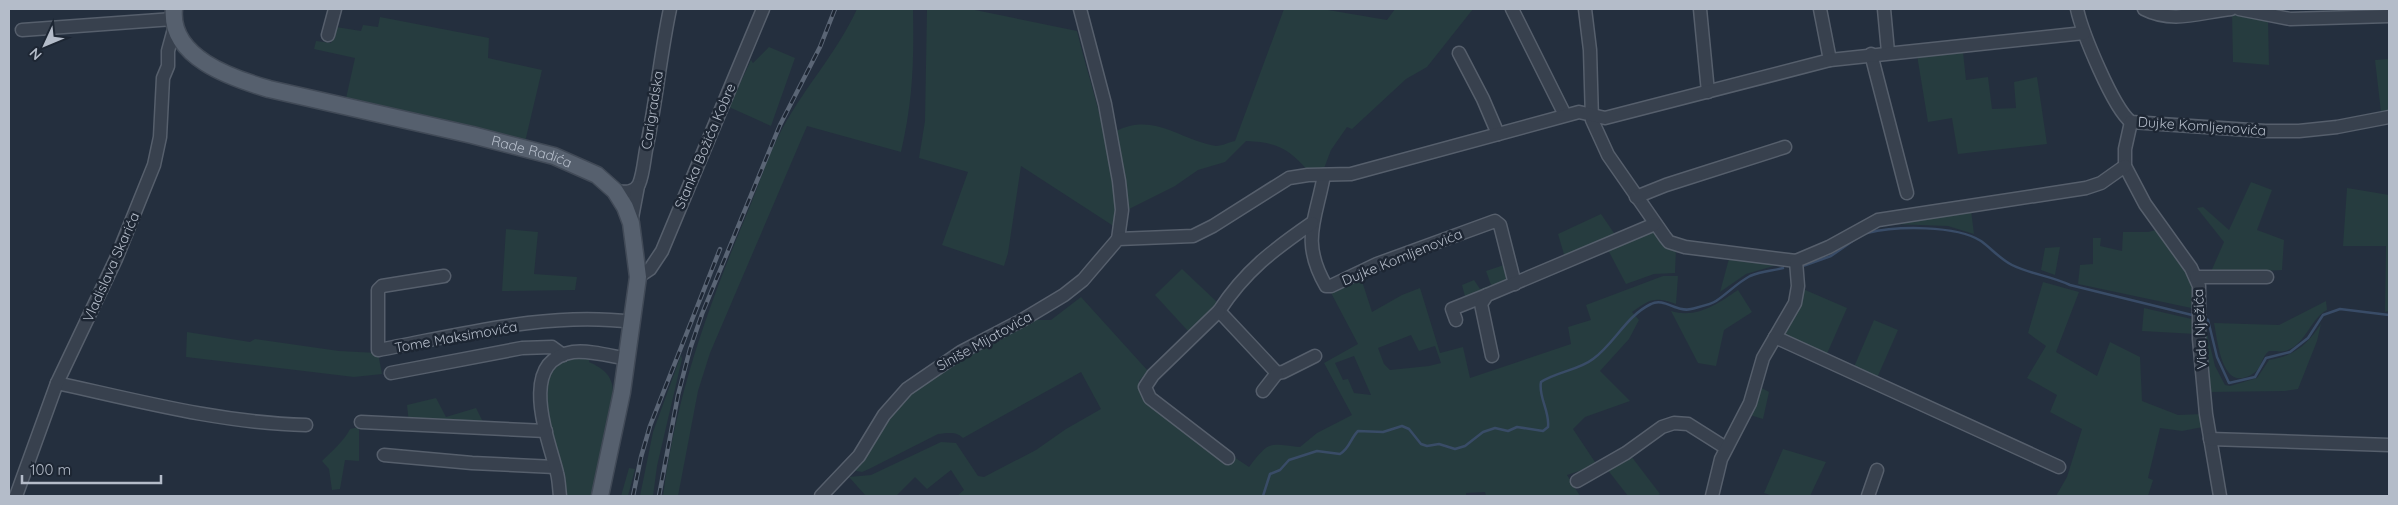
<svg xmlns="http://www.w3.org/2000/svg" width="2398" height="505" font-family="Quicksand,sans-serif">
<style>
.green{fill:#263c3f;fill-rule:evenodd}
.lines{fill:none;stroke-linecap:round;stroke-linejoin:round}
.stream{stroke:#394c67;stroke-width:2.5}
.minor-casing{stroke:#565f6c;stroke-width:15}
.major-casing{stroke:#414a57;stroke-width:19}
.minor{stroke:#38414e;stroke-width:12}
.major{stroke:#56606e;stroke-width:16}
.rail-casing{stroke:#5a6575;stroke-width:4.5}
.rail{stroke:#1d2633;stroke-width:2.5;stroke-dasharray:8;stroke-linecap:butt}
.labels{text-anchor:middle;stroke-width:5;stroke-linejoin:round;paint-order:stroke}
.street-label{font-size:14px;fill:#b4bcc9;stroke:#1d2633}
</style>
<rect width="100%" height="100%" fill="#242f3e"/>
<g class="green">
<path d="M857 9H913C914 62 913 100 901 152L807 126 710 353 698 391 678 496H663C677 392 708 307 748 211 758 187 766 161 778 137 800 92 836 55 857 9Z"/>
<path d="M927 9H970L1077 31C1092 93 1119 164 1115 227L1021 166 1008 253 1004 266 942 245 968 172 919 158 925 121Z"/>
<path d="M1284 9H1322L1387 20 1395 9H1473L1427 67 1406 79 1352 129 1347 127 1331 150 1323 171H1308C1289 148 1275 142 1246 141L1225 162 1198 170 1175 186 1125 211 1116 131C1154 112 1180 140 1216 146 1222 146 1229 142 1235 141Z"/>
<path d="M2232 13 2268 19 2269 65 2233 62Z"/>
<path d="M380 17 489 38 488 58 542 70 525 142 345 103 355 58 314 49 316 41 331 43 336 27 361 31 363 25 378 27Z"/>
<path d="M769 47 795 58 771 126 729 107 751 60 753 63Z"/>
<path d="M1963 52 1966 80 1988 77 1992 109 2016 108 2014 82 2037 77 2047 144 1958 154 1952 118 1928 122 1917 55Z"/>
<path d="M2389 59V110L2381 112 2375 60Z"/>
<path d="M2251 182 2272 190 2257 230 2284 240 2282 270 2210 274 2224 242 2197 208 2203 207 2229 230Z"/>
<path d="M2347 188 2389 195V311L2385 312 2386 246H2343Z"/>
<path d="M1971 210 1974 234 1948 226 1891 224 1896 220Z"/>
<path d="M1601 214 1618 239 1566 261 1558 234Z"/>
<path d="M506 229 538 232 534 274 577 277 575 290 502 291Z"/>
<path d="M1652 229 1676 249 1675 273 1654 274 1626 284 1607 248Z"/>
<path d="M2156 230 2192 281 2196 309 2078 284 2080 265 2093 264V238H2101L2100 246 2122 251 2123 232H2148Z"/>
<path d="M2060 247 2055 275 2041 270 2045 248Z"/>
<path d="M1730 255 1777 263V265L1746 274 1720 292Z"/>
<path d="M1507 264 1511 279 1466 300 1462 285 1474 280 1480 289 1491 285 1486 271Z"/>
<path d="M1182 269 1218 303 1188 331 1155 295Z"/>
<path d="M1663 276H1678L1676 304C1653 296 1650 300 1632 312L1639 320 1629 339 1600 371 1630 401 1585 417 1573 429 1597 465 1567 475 1580 496H1486L1485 492 1466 493V496H957L964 490 951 470 927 489 915 477 896 496H866L849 477 871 475 941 442 956 443 978 476 984 477 1036 450 1066 429 1101 409 1081 372 963 438C956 431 948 433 938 434L869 469 862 472 851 470 896 404 935 373 1028 320H1051L1081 297 1148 371 1139 381 1141 391 1230 463 1234 457 1249 467C1269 441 1268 443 1300 447L1317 433 1352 415 1324 363 1358 344 1329 289 1361 278 1372 312 1402 295 1420 288 1440 353 1463 347 1470 378 1571 344 1568 327 1591 320 1586 305ZM1411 335 1419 351 1435 346 1441 363 1429 366 1390 370 1384 364 1378 348ZM1354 356 1371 395 1354 393 1348 379 1343 380 1335 363Z"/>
<path d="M2043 282 2079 292 2056 352 2097 376 2110 342 2140 357 2142 401 2178 415 2203 414V427L2182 431 2160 428 2148 478 2153 480 2148 496H2056L2067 477 2082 429 2050 412 2057 395 2027 378 2046 346 2028 333Z"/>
<path d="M1803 289 1847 308 1826 356 1785 335 1794 317Z"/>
<path d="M1738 290 1752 312 1724 330 1716 366 1698 363 1671 311C1697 319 1717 304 1738 290Z"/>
<path d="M2326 301 2327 310C2310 319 2306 345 2285 351 2281 352 2274 351 2269 351 2261 357 2262 368 2254 373 2222 395 2218 343 2214 323L2279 325Z"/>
<path d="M2144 308 2196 320V334L2142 331Z"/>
<path d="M1874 320 1898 330 1877 378 1854 367Z"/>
<path d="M2321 324 2317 341 2298 389 2285 391 2209 392 2202 325H2205L2215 366 2225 385 2230 386 2257 378 2269 360C2294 356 2307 345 2321 324Z"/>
<path d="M187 332 250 342 255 339 339 351 378 353 382 374 354 377 186 357Z"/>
<path d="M681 355 682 359 657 466 653 496H640L653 432Z"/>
<path d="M582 357 590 359 589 362C603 368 613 376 613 392L591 496H567C562 455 513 364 582 357Z"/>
<path d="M1760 387 1769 392 1763 419 1750 415Z"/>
<path d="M436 398 446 417 476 408 485 426 409 423 407 405Z"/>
<path d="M359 427V461L345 460 340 489 332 490 329 469 322 461C332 451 344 441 350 429Z"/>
<path d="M1783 449 1826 462 1810 496H1773L1764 493Z"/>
<path d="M1631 456 1660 494 1657 496H1628L1607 469Z"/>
<path d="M629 468 635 469 628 496H621Z"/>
</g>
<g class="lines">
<g class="stream">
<path d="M1867 233C1896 226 1956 225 1981 241 1992 249 2000 259 2012 265 2030 274 2051 276 2070 285L2192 315"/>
<path d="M1800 267 1831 256 1854 240"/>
<path d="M2205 318 2208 320 2217 357 2229 383 2255 377 2266 358 2290 352 2308 338 2323 315 2340 309 2389 315"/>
<path d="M1263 496 1270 474 1280 470 1289 460 1317 451 1340 454C1350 448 1350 439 1358 431L1383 432 1402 426 1409 429 1421 444 1427 446 1439 444 1455 449 1465 446 1483 432 1495 428 1508 431 1517 427 1543 431 1548 427C1550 411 1538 397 1541 382 1556 372 1579 370 1593 359 1615 343 1626 316 1651 304 1664 297 1677 313 1691 309 1698 307 1710 305 1716 301 1728 293 1737 283 1750 276 1762 271 1772 271 1783 268"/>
</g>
<defs>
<g id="minor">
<path d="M1080 9 1105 104 1119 181 1122 210 1118 239"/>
<path d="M1512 9 1565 115"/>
<path d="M1585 9 1590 50 1592 120 1608 155 1665 237 1669 242 1685 247 1796 261"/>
<path d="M1700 9 1708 92"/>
<path d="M1820 9 1830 60"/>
<path d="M1884 9 1888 52"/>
<path d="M2077 9C2082 32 2113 108 2131 122L2265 131H2299L2337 127 2389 117"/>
<path d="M2144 9C2173 24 2201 12 2231 9"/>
<path d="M2239 9 2290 19 2389 16"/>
<path d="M22 30 173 19"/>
<path d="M328 35 335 9"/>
<path d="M1459 53 1483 99 1498 134"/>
<path d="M1871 54 1907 193"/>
<path d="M2131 122 2125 149V166L2145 204 2191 268 2199 286V339L2206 414 2220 496"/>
<path d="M1324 175C1316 220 1300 241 1326 286H1331L1377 264 1495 221 1500 225 1515 284"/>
<path d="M615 191C623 192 634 194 639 184 643 175 644 161 646 150 656 104 660 56 670 9"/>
<path d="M1636 197 1666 185 1785 147"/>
<path d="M631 223 638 186"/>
<path d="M1312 223C1273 250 1245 271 1219 311L1277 373 1283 372 1315 356"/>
<path d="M444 276 382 286 378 290V350C460 335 548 311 632 322"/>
<path d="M638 277 650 269 662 251 763 9"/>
<path d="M2196 277H2267"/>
<path d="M1219 311 1153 375 1145 387 1150 398 1228 458"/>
<path d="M1456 320 1452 309 1487 295"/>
<path d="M1775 337 2059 467"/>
<path d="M1492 356 1481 304 1487 295 1655 224"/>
<path d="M391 373 522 348 552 347 563 355"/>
<path d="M57 383C139 401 221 423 306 425"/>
<path d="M1263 391 1277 373"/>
<path d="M361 422 546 431"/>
<path d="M2210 439 2389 445"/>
<path d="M384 455 472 463 555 467"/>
<path d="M1577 481 1626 453 1662 427 1674 423 1688 424 1726 448"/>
<path d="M16 496 57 383 116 259 154 165 160 137 163 78 168 66V51L174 29"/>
<path d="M560 496C559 489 559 480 557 473 549 440 516 361 573 352 590 350 610 356 627 359"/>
<path d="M821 496 859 456 884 415 907 389 961 352 1024 319 1064 295 1083 280 1118 239 1193 236 1213 226 1289 178 1308 175 1351 174 1579 112 1605 118 1830 60 2084 33"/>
<path d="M1712 496 1721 459 1750 403 1763 358 1795 303 1798 286 1796 261 1829 247 1878 220 2086 188 2101 183 2125 166"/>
<path d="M1868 496 1877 470"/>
</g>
<g id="major">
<path id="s1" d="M174 9C169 57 231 78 269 89L472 135 554 156 597 175 615 191 625 207 631 223 638 277 622 392 600 496"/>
</g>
</defs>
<use href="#minor" class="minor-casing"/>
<use href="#major" class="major-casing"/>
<use href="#minor" class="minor"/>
<use href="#major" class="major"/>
<defs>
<g id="rail">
<path d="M633 496 641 457 650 426 720 249"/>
<path d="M659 496 678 395 690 349 702 314 780 125 820 47 835 9"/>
</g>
</defs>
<use href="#rail" class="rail-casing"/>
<use href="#rail" class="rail"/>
</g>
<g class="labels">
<g class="street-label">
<text transform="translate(652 110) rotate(-81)" y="5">Carigradska</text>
<text transform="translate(2202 126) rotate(4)" y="5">Dujke Komljenovića</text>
<text transform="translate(705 146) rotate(-67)" y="5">Stanka Božića Kobre</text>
<text dy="5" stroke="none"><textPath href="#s1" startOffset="405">Rade Radića</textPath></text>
<text transform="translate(1402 257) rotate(-22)" y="5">Dujke Komljenovića</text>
<text transform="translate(111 267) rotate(-66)" y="5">Vladislava Skarića</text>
<text transform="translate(2200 329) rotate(-93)" y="5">Vida Nježića</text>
<text transform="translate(456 337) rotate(-10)" y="5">Tome Maksimovića</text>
<text transform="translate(984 341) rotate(-29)" y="5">Siniše Mijatovića</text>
</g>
</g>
<rect width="2398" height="505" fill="none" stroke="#b4bcc9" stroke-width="20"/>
<g transform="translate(45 45) rotate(226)" stroke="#1d2633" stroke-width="4" paint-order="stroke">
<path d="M0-4L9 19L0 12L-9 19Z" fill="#b4bcc9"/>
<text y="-8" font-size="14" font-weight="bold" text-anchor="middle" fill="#b4bcc9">N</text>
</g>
<path d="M22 475v8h139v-8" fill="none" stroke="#b4bcc9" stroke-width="2.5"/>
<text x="30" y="475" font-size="15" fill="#b4bcc9" stroke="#1d2633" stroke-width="4" paint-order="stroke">100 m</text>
</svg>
